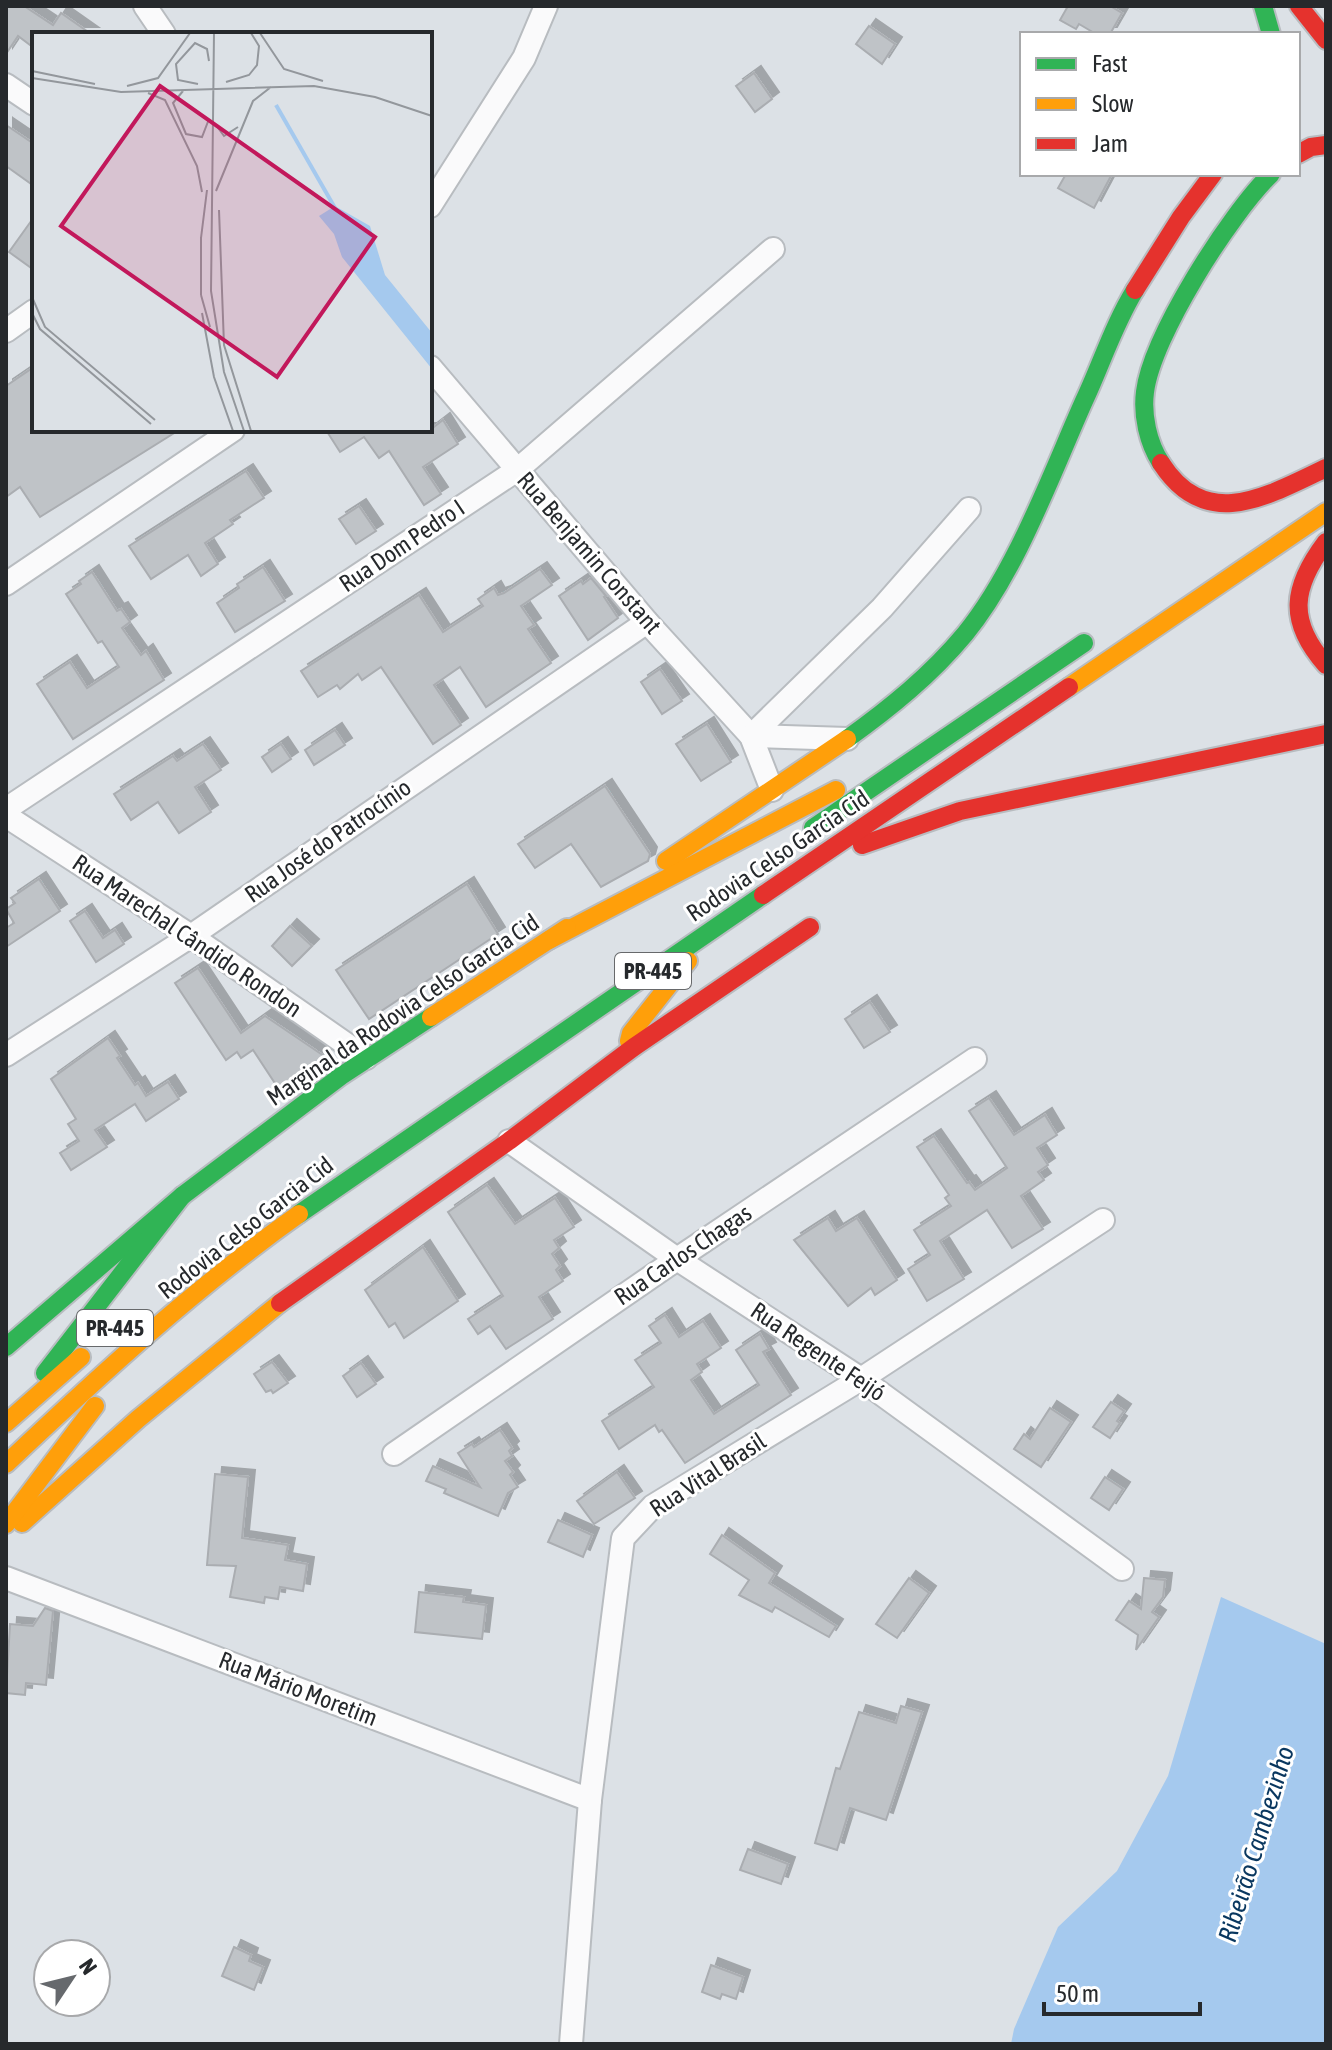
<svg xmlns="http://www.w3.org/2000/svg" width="1332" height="2050" font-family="'Asap Condensed',sans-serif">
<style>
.water{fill:#a5c9ee}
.building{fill:#bfc3c7;stroke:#aaadb1;stroke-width:2;filter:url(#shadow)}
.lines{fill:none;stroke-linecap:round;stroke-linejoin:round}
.street-casing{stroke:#b8bcc0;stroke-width:26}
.fast-casing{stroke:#b8bcc0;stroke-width:22}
.slow-casing{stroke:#b8bcc0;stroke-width:22}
.jam-casing{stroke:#b8bcc0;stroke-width:22}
.street{stroke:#fafafb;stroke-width:22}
.fast{stroke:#30b455;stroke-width:18}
.slow{stroke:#ff9f0a;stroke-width:18}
.jam{stroke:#e5322d;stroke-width:18}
.labels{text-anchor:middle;stroke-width:6;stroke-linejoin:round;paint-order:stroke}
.shield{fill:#fff;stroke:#67696b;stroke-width:2}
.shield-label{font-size:22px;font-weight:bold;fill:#26292c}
.street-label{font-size:24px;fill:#26292c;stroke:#fff}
.water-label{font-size:26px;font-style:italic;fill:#09375f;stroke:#fff}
.inset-river{fill:none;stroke:#a5c9ee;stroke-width:4}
.inset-road{fill:none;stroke:#93979c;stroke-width:2}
.view{fill:#c2185b;fill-opacity:0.15;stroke:#c2185b;stroke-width:4}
.inset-edge{fill:none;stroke:#26292c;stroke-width:4}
</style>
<defs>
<filter id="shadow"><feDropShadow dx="7" dy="-7" stdDeviation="0" flood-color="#0004"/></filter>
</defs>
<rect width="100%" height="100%" fill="#dce1e6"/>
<path class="water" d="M1221 1597 1326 1644V2044H1011L1014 2029 1058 1927 1117 1871 1168 1776Z"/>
<g class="building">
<path d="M6 6H24L53 25 61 13 91 34H34V48L18 36 6 54Z"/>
<path d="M1068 6H1110L1122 13 1110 34H1096L1079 24 1076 29 1060 20Z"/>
<path d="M869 26 895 44 882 64 856 44Z"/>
<path d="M754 73 772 99 755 112 736 86Z"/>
<path d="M6 125 34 144V186L6 166Z"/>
<path d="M1066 174H1112L1094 208 1058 188Z"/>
<path d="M34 217V270L9 252Z"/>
<path d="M34 367V430H179L40 517 20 487 6 497V386Z"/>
<path d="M443 420 458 444 423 467 441 494 424 505 389 451 379 458 364 437 340 452 326 430H430Z"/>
<path d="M246 471 264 498 230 520 233 524 205 543 218 564 201 576 188 555 151 579 129 546Z"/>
<path d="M359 506 376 531 356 544 339 519Z"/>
<path d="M263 567 285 601 235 632 217 603 239 588 237 584Z"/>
<path d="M540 569 552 585 521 606 534 625 528 629 551 663 486 707 460 667 434 685 461 725 433 744 381 667 362 680 358 674 340 689 337 685 318 697 301 671 419 595 443 632 483 606 478 599 494 588 498 595 504 593Z"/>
<path d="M92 572 117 611 121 609 130 622 122 628 141 655 146 651 164 680 73 739 37 684 70 662 87 688 119 667 102 641 98 643 66 594 81 584 79 581Z"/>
<path d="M591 578 606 596 604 597 618 618 588 640 559 596 581 581 583 584Z"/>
<path d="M660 669 682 701 662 714 641 682Z"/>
<path d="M707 724 731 762 701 781 676 744Z"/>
<path d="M335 730 345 745 314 765 305 750Z"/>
<path d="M203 744 221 770 195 787 211 812 179 833 158 802 131 820 114 794 173 756 177 761Z"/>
<path d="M281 744 291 759 272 772 262 757Z"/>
<path d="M605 786 650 854 648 861 601 887 571 844 535 868 518 844Z"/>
<path d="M39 879 60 911 6 947V928L14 923 6 909 15 903 11 898Z"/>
<path d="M467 884 498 934 369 1019 336 970Z"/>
<path d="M85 911 103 938 115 930 124 944 96 962 70 921Z"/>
<path d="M290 926 312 946 292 966 272 946Z"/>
<path d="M198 968 241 1033 265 1016 324 1056 315 1073 284 1097 253 1050 241 1058 237 1052 226 1060 175 983Z"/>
<path d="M870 1002 890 1032 864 1048 845 1019Z"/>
<path d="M108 1038 120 1056 117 1058 135 1085 138 1083 146 1096 168 1082 179 1099 146 1121 135 1104 95 1130 107 1147 71 1170 60 1153 79 1141 68 1124 76 1119 51 1079Z"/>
<path d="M989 1098 1014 1135 1045 1115 1057 1135 1037 1148 1048 1165 1038 1172 1044 1180 1021 1196 1043 1229 1012 1248 987 1210 940 1241 964 1279 927 1301 908 1269 930 1255 914 1230 951 1206 945 1198 949 1195 917 1147 934 1136 967 1183 969 1182 975 1190 1007 1168 969 1111Z"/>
<path d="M487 1185 515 1224 555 1198 574 1227 554 1240 559 1248 552 1254 560 1266 556 1270 563 1281 539 1297 553 1319 506 1349 490 1326 478 1334 468 1319 503 1296 448 1212Z"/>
<path d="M828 1218 836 1231 857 1218 897 1280 875 1295 871 1288 848 1306 794 1240Z"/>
<path d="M423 1247 458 1301 404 1338 395 1323 389 1327 365 1290Z"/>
<path d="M665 1315 679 1337 703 1321 721 1348 697 1364 702 1372 691 1380 714 1414 759 1385 736 1350 760 1334 769 1349 763 1352 791 1395 685 1463 662 1430 659 1432 655 1425 619 1449 602 1421 654 1387 635 1360 661 1343 649 1326Z"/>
<path d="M272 1362 288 1383 273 1393 271 1390 266 1392 254 1374Z"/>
<path d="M361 1363 376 1384 357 1397 343 1376Z"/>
<path d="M1111 1402 1124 1411 1117 1421 1120 1423 1110 1438 1093 1427Z"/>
<path d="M1050 1408 1071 1422 1041 1467 1014 1449 1024 1434 1030 1439Z"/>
<path d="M500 1430 512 1448 509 1451 512 1456 505 1461 513 1472 510 1475 518 1487 508 1493 498 1516 444 1493 446 1489 426 1481 433 1466 480 1487 458 1453 472 1444 474 1447Z"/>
<path d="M617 1472 635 1498 594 1524 577 1501Z"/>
<path d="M215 1474 248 1477 242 1538 288 1545 285 1560 307 1564 303 1591 280 1587 278 1599 265 1597 264 1603 230 1597 236 1566 207 1565Z"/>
<path d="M1105 1477 1123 1489 1109 1510 1091 1498Z"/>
<path d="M558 1520 592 1535 583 1557 548 1542Z"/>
<path d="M722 1535 775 1573 769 1583 836 1626 829 1637 775 1607 772 1612 739 1595 749 1580 710 1554Z"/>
<path d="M909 1578 929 1593 897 1638 876 1624Z"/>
<path d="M1144 1578 1165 1580 1163 1597 1152 1612 1159 1617 1136 1650 1138 1635 1116 1620 1129 1601 1141 1609Z"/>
<path d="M419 1592 464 1597 463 1602 486 1605 482 1639 415 1632Z"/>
<path d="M45 1608 53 1611 46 1685 26 1683 25 1695 6 1693 10 1624 33 1626Z"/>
<path d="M901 1706 922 1712 886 1820 850 1808 837 1850 815 1843 836 1768 840 1769 859 1712 896 1723Z"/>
<path d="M748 1849 788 1864 781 1884 740 1870Z"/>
<path d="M234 1947 251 1955 249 1961 263 1967 254 1990 222 1976Z"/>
<path d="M711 1965 743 1977 736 1999 722 1994 720 1999 702 1992Z"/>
</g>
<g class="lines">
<defs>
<g id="street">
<path d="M145 6 164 34"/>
<path d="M6 85 34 104"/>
<path d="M430 206 524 58 546 6"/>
<path d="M6 331 34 311"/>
<path d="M430 367 647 622 751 736 772 790"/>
<path d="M6 584 233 430"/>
<path d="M751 736 882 608 969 509"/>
<path d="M751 736 847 739"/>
<path d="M6 809 517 470 773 249"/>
<path d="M6 816 191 936 366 1058"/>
<path d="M6 1055 191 936 647 622"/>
<path d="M509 1141 677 1259 861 1379 1122 1569"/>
<path d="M394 1454 677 1259 975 1059"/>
<path d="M6 1578 590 1800"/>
<path d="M571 2044 590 1800 623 1538 653 1506 861 1379 1103 1220"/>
</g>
<g id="fast">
<path d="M1263 6 1271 34"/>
<path d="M1161 463C1148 443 1142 415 1145 392 1152 336 1230 214 1271 174"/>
<path d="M847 739C890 708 931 675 965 634 1016 572 1051 475 1084 401 1101 365 1114 324 1135 290"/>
<path d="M813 828 1084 643"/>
<path d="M299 1214 763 895"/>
<path d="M6 1347 182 1196 341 1076 431 1017"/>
<path d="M45 1373 182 1196"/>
</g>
<g id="slow">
<path d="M1069 687 1326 512"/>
<path d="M666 861 847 739"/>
<path d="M549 940 836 790"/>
<path d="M431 1017 567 928"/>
<path d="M634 1047 629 1041 631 1033 688 961"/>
<path d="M6 1423 81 1357"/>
<path d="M6 1464C97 1378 197 1286 299 1214"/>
<path d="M22 1523 138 1419 280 1303"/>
<path d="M6 1524 95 1406"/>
</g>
<g id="jam">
<path d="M1299 6 1326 40"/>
<path d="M1298 154 1311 147 1326 145"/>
<path d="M1135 290 1181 217 1213 174"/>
<path d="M1161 463C1206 533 1267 496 1326 468"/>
<path d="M1326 542C1292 587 1287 621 1326 665"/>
<path d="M862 845 960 811 1326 734"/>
<path d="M763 895 1069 687"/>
<path d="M280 1303 509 1141 634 1047 810 927"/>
</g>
</defs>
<use href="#street" class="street-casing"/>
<use href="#fast" class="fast-casing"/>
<use href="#slow" class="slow-casing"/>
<use href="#jam" class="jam-casing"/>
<use href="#street" class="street"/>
<use href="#fast" class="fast"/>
<use href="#slow" class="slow"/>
<use href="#jam" class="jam"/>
</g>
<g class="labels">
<g class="shield">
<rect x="615" y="953" width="76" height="36" rx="6"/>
<rect x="77" y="1310" width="76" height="36" rx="6"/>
</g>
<g class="shield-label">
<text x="653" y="979">PR-445</text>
<text x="115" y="1336">PR-445</text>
</g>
<g class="street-label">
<text transform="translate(402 546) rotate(-34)" y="8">Rua Dom Pedro I</text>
<text transform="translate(589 553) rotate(49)" y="8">Rua Benjamin Constant</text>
<text transform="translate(328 841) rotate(-35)" y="8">Rua José do Patrocínio</text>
<text transform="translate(778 856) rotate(-34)" y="8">Rodovia Celso Garcia Cid</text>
<text transform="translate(187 936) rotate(34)" y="8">Rua Marechal Cândido Rondon</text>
<text transform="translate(403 1010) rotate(-34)" y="8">Marginal da Rodovia Celso Garcia Cid</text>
<text transform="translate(246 1228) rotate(-38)" y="8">Rodovia Celso Garcia Cid</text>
<text transform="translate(683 1255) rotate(-34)" y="8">Rua Carlos Chagas</text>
<text transform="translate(818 1352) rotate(34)" y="8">Rua Regente Feijó</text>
<text transform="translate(708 1475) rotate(-33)" y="8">Rua Vital Brasil</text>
<text transform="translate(298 1689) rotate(21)" y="8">Rua Mário Moretim</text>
</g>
<g class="water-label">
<text transform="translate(1256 1844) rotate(-73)" y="9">Ribeirão Cambezinho</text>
</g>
</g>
<g transform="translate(32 32)">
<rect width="400" height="400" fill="#dce1e6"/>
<path d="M303 174 338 194 353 243 400 301V337L310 225 302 202 287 184Z" fill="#a5c9ee"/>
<path class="inset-river" d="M244 73 303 176"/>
<path class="inset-road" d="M182 1 179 259 192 340 212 399M228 1 252 37 291 49M0 39 63 52M0 46 89 60 282 54 343 65 400 84M194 50 217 43 225 33 227 14 219 1M166 52 146 48 144 32 163 11 175 17 177 29M95 54 126 46 158 1M151 59 141 71 154 102 170 105 177 87M116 61 133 68 165 134 170 160M184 93 192 104 206 95M184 159 221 69 239 55M187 178 192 313 219 399M169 206 175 158M169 263V205M169 263 178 295M0 265 13 295 123 388M0 281 8 297 119 392M170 281 182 345 201 399"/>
<path class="view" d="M128 54 343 205 245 345 29 194Z"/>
<rect width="400" height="400" class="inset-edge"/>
</g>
<rect width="1332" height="2050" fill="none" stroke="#26292c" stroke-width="16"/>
<rect x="1020" y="32" width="280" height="144" fill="#ffffff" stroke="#a8a9ab" stroke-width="2"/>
<rect x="1036" y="58" width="40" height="12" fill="#30b455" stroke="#a8a9ab" stroke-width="2"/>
<text x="1092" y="72" font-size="24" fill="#26292c">Fast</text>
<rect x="1036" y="98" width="40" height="12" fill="#ff9f0a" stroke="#a8a9ab" stroke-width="2"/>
<text x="1092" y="112" font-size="24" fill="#26292c">Slow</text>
<rect x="1036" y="138" width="40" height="12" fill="#e5322d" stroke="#a8a9ab" stroke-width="2"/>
<text x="1092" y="152" font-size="24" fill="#26292c">Jam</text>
<g transform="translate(72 1978) rotate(55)"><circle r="38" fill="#ffffff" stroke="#a8a9ab" stroke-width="2"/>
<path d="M0-6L14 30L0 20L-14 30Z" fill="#66696d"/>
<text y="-12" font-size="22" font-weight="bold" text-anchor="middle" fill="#26292c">N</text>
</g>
<path d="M1044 2002v12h156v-12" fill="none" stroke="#26292c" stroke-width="4"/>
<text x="1056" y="2002" font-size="24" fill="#26292c" stroke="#ffffff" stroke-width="6" paint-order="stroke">50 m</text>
</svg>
